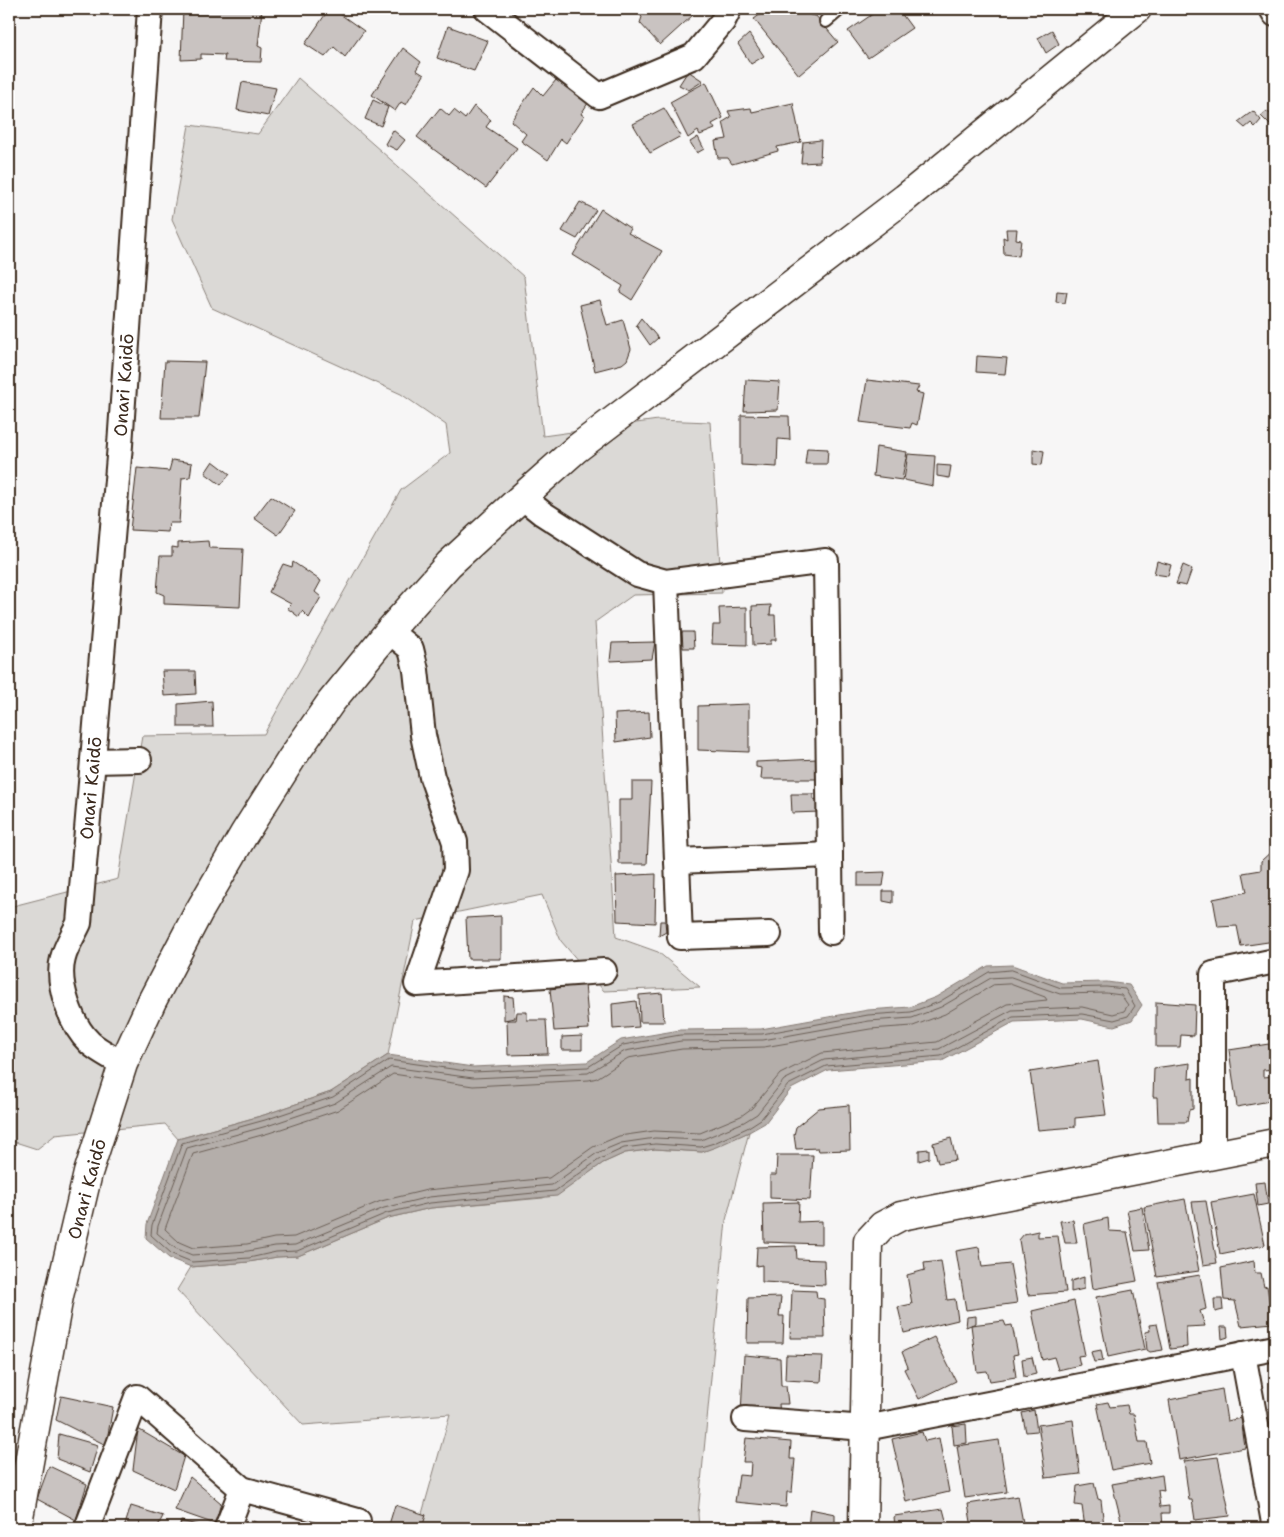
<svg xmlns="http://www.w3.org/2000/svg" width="1284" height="1537" font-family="'Shantell Sans',sans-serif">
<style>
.green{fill:#dbd9d6;stroke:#8b827a}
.water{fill:#b4aeaa;stroke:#847972}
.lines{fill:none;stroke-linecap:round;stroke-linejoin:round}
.shore{stroke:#6b5f56;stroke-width:1}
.building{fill:#c9c3c1;stroke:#3b2a1e}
.lane-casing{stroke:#3b2a1e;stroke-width:16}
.street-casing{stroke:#3b2a1e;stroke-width:28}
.secondary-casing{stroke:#3b2a1e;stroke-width:31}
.lane{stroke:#fff;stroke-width:12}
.street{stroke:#fff;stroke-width:24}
.secondary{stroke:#fff;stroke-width:28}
.labels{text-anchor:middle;stroke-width:5;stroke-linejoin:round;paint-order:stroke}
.street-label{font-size:18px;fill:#3b2a1e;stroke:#fff}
</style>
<rect width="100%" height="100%" fill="#f7f6f6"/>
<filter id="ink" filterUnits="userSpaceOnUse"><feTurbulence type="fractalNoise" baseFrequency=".02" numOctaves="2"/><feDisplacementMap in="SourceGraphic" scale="10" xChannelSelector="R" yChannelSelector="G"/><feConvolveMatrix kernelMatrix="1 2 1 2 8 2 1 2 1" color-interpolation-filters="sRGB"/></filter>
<g filter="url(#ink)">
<g class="green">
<path d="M298 78 524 277 543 436 658 420 710 422 722 593 633 595 595 622 616 937 658 952 700 987 604 991 561 941 542 895 415 921 388 1055 331 1092 264 1115 178 1139 165 1124 55 1135 37 1149 9 1140V907L118 879 142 736 264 734 401 490 450 453 446 425 401 394 212 308 172 219 189 125 258 134Z"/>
<path d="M749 1132 726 1220 698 1514 699 1528H418L450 1414 303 1425 177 1290 191 1267 249 1262 277 1257 298 1256 388 1218 431 1208 543 1198 584 1176 603 1163 625 1153 655 1149 702 1152Z"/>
</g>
<path class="water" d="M1012 965 1062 983 1107 982 1129 985 1142 1005 1132 1020 1114 1026 1082 1019 1014 1022 942 1061 828 1070 791 1089 765 1123 749 1132 716 1147 702 1152 655 1149 625 1153 603 1163 557 1196 431 1208 388 1218 298 1256 277 1257 249 1262 191 1267 169 1258 146 1238 147 1224 178 1139 264 1115 331 1092 388 1055 473 1067 587 1062 621 1040 680 1030 761 1029 868 1010 910 1007 936 997 988 966Z"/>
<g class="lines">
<g class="shore">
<path d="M1012 970 1061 988 1106 987 1125 989 1135 1006 1128 1016 1114 1020 1082 1014 1013 1017 941 1056 826 1066 788 1085 761 1119 747 1128 714 1143 701 1147 655 1144 624 1148 600 1159 555 1191 430 1203 387 1213 297 1251 276 1252 249 1258 192 1262 172 1254 151 1235 152 1225 182 1143 265 1120 333 1097 389 1060 473 1072 588 1067 623 1045 680 1035 762 1034 868 1015 911 1012 939 1002 989 972Z"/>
<path d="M1011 977 1060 994 1106 993 1121 995 1128 1005 1124 1011 1113 1014 1082 1007 1012 1010 939 1049 824 1060 784 1080 757 1114 744 1122 701 1140 655 1138 621 1143 597 1153 552 1185 429 1197 384 1208 295 1245 275 1246 248 1251 192 1255 175 1248 157 1233 158 1226 187 1148 267 1126 335 1103 391 1067 473 1078 588 1073 625 1051 681 1041 763 1040 869 1021 912 1018 941 1007 991 978Z"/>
<path d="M1010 984 1045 997 1047 1000 1007 1004 937 1042 822 1053 780 1074 752 1108 741 1116 700 1133 654 1131 619 1136 593 1147 549 1178 427 1190 381 1201 294 1237 274 1238 247 1244 193 1248 179 1242 165 1229 193 1154 269 1133 338 1110 393 1074 473 1086 589 1080 597 1078 628 1058 682 1049 764 1047 870 1029 913 1026 945 1014 993 985Z"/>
</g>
</g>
<g class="building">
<path d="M183 9 262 10 258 46 262 48 261 62 224 61 225 55 201 54V59L181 60Z"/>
<path d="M329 9H333L364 31 345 57 334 47 325 57 305 44Z"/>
<path d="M634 9H687L693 15 660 45 640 23 642 17Z"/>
<path d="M768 9H804L810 15 816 16 838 42 799 75 754 19Z"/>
<path d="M880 9H898L912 28 868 58 848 31Z"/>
<path d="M448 26 488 41 474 71 437 58Z"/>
<path d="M1052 30 1059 44 1046 53 1038 38Z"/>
<path d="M749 34 764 56 751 64 738 44Z"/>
<path d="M403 48 421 62 416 70 424 75 406 105 401 102 395 111 372 95Z"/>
<path d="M688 71 703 81 689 90 679 85Z"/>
<path d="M556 80 588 103 581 114 584 116 566 143 561 139 548 160 521 141 526 134 511 121 534 87 543 96Z"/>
<path d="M242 82 276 88 268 116 237 110Z"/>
<path d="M706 82 723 118 712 124 715 129 700 135 698 131 688 138 670 102Z"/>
<path d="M373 100 388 107 381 126 365 119Z"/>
<path d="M793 103 801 142 777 147 778 151 732 164 728 158H718L715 141 727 139 723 122 731 117 728 111 751 108 752 112Z"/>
<path d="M474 106 491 120 486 127 517 148 486 188 417 137 440 108 449 116 454 110 465 119Z"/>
<path d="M664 108 681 136 650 153 633 124Z"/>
<path d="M1253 111 1261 120 1255 127 1251 123 1245 128 1238 122Z"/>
<path d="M1267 111 1275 118V130L1261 116Z"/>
<path d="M393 130 405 140 397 150 385 144Z"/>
<path d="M698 137 704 149 697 153 690 142Z"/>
<path d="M821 140 820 162 801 163 803 142Z"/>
<path d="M580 202 596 210 577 239 562 231Z"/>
<path d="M601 209 631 229 628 233 662 251 632 300 620 292 623 286 573 255Z"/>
<path d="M1006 229H1017L1016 239 1021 240 1019 256 1004 254 1003 237 1007 239Z"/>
<path d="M1057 291 1067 292 1065 303 1056 302Z"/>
<path d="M600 300 607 325 623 320 631 349 627 360 622 364 595 371 580 305Z"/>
<path d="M641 318 658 338 650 345 636 325Z"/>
<path d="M977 356 1007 358 1005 374 976 372Z"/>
<path d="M165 361 205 362 199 418H161Z"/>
<path d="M746 380 780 382 778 410 744 411Z"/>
<path d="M867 380 919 386 916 392 923 394 917 425 912 423 910 428 860 422Z"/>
<path d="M741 415 789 416 790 440 778 439 777 467 741 465Z"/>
<path d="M876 447 907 452 902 480 873 476Z"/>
<path d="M807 448 828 449 827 464H805Z"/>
<path d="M1033 449 1044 451 1042 465 1033 464Z"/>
<path d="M908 454 935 456 933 486 904 480Z"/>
<path d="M172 460 192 463 190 477 182 478 179 523H169L168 532 130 530 137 468 169 471Z"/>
<path d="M213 461 230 474 221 485 205 473Z"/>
<path d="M937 465 951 466 949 478 937 476Z"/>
<path d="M271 496 295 511 278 535 254 518Z"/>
<path d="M208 541 209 548 243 549 240 607 164 604V595L157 592 160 556H172V547L178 548V543Z"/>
<path d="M1157 561 1171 565 1168 576 1154 574Z"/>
<path d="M293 562 321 581 315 592 321 597 309 618 302 611 299 617 287 608 291 604 269 592 283 564 292 567Z"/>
<path d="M1183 565 1192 569 1186 586 1176 584Z"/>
<path d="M771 605 770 615H775L776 640H771V644L753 645 752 606Z"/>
<path d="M747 607V645L712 644 713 625H720L719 608Z"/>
<path d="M682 632H693L694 648H683Z"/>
<path d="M655 642 652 659 610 661 612 643Z"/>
<path d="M162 671H195L196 694 164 696Z"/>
<path d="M212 701 213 727H178V704Z"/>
<path d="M749 704V752L698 750V706Z"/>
<path d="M649 712 650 737 616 742 615 714Z"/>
<path d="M817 759 818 779H761L762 768 756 767V762Z"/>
<path d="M632 782H651L647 864H619V800H632Z"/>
<path d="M791 794H813V799L818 800 820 812 792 813Z"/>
<path d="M1275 848V941L1241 946 1237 926 1218 927 1213 899 1247 892 1243 873 1261 870V861Z"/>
<path d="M885 872 883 886H858V873Z"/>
<path d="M656 874 655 923 617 921 616 876Z"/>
<path d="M883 891H893V903L883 901Z"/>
<path d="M501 916V959H468L466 918Z"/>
<path d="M660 921H665L666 932 659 936Z"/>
<path d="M585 984 589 1029 554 1031 550 989Z"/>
<path d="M662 993 664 1022H640L639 995Z"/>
<path d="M504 996 513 997 515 1018 504 1020Z"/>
<path d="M636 1001 639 1027 613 1029 612 1004Z"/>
<path d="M1156 1002 1195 1005 1194 1036 1181 1035 1180 1047H1156Z"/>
<path d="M517 1012H527V1020H546L548 1054 508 1055 507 1020H516Z"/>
<path d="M582 1036V1050H562V1037Z"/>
<path d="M1269 1044 1275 1069 1263 1070V1077L1275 1076V1100L1237 1107 1229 1050Z"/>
<path d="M1098 1061 1106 1115 1075 1118V1127L1038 1130 1030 1072Z"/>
<path d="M1190 1063 1189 1079 1193 1078V1109L1189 1110 1187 1122H1158L1157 1097H1153L1154 1068Z"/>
<path d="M849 1105 850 1150 819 1151 818 1148 796 1149 794 1135 796 1127 819 1108Z"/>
<path d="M951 1138 956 1160 938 1163 933 1143Z"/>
<path d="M929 1149V1158L919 1161V1150Z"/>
<path d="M777 1155H813L810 1200 770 1198V1175H776Z"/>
<path d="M1265 1182 1268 1204 1258 1206 1255 1183Z"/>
<path d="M1254 1194 1265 1245 1220 1254 1211 1202Z"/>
<path d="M1185 1199 1199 1271 1157 1277 1144 1207Z"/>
<path d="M1206 1201 1217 1263 1203 1265 1192 1202Z"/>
<path d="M799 1202 798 1222 822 1221V1244L764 1242 763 1203Z"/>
<path d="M1142 1207 1149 1250 1135 1251 1127 1210Z"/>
<path d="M1108 1218 1109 1231 1127 1232 1137 1281 1093 1289 1084 1224Z"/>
<path d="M1073 1220 1077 1243H1065L1060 1221Z"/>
<path d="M1038 1231V1237L1058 1236 1066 1292 1028 1295 1019 1240 1024 1234Z"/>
<path d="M796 1246 797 1259 824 1260 825 1285 762 1282V1265L756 1266 757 1247Z"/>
<path d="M979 1247 982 1267 1010 1264 1017 1303 966 1310 956 1251Z"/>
<path d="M941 1261 947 1300 955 1299 958 1320 904 1333 898 1307 912 1304 907 1275 925 1270 924 1263Z"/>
<path d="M1254 1261 1255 1273H1261L1264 1287 1267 1286 1273 1323 1241 1326 1235 1301 1224 1300 1221 1268Z"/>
<path d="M1200 1275 1206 1309 1200 1311 1205 1326 1186 1327 1187 1347 1170 1349 1158 1282Z"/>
<path d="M1084 1277V1289L1071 1292V1281Z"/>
<path d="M792 1290 816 1291 817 1298 824 1299 825 1338H790Z"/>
<path d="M1133 1290 1145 1349 1108 1357 1096 1297Z"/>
<path d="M781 1297 779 1316H784L783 1343H747L748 1298Z"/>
<path d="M1214 1299H1222L1223 1310 1215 1312Z"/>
<path d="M1074 1301 1085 1355 1078 1356 1080 1365 1058 1370 1054 1357 1042 1360 1032 1311Z"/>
<path d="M976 1316V1323L966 1327 967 1317Z"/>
<path d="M1004 1321 1006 1326 1012 1325 1018 1354 1013 1355 1016 1377 990 1381 987 1371 977 1372 971 1325Z"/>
<path d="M1157 1324 1163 1350 1150 1352 1147 1350 1145 1332 1150 1331 1149 1325Z"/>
<path d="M1221 1327H1227L1228 1337 1222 1339Z"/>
<path d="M934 1337 956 1381 919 1399 904 1369 908 1367 902 1352Z"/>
<path d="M1101 1350 1103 1361 1094 1362 1091 1352Z"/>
<path d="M744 1355 780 1358 781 1386H786L788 1404H779L780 1415 741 1414Z"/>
<path d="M786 1355 823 1356 821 1382 785 1380Z"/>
<path d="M1032 1357 1036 1374 1024 1377 1022 1359Z"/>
<path d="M1275 1378V1410L1270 1379Z"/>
<path d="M1222 1389 1227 1421 1241 1418 1245 1448 1179 1460 1169 1400Z"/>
<path d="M61 1396 113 1407 106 1445 56 1420Z"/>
<path d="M1108 1402 1110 1407 1127 1405 1129 1414H1134L1139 1442H1147L1150 1463 1111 1470 1097 1404Z"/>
<path d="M1034 1410 1037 1431 1026 1432 1022 1413Z"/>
<path d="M1073 1420 1080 1474 1046 1478 1038 1425Z"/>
<path d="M966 1424 967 1443 954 1445 952 1426Z"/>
<path d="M138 1429 184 1456 174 1489 133 1470Z"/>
<path d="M922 1432 925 1441 939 1438 949 1492 906 1502 892 1439Z"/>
<path d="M59 1434 98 1445 90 1472 57 1459Z"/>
<path d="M746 1438 791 1442 790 1459H795L792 1492H787L786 1507 735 1502 739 1475 750 1476 751 1462H743Z"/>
<path d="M999 1440 1007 1492 965 1498 957 1446Z"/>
<path d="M1218 1457 1230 1516 1195 1520 1192 1500H1189L1184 1461Z"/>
<path d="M49 1466 87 1484 76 1520 37 1499Z"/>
<path d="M1162 1475 1164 1491 1158 1490 1160 1507 1169 1506V1513H1162L1163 1528H1139L1137 1522 1130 1523 1121 1520 1112 1484Z"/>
<path d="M190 1477 221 1503 215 1524 175 1510Z"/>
<path d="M1094 1483 1098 1499 1101 1500 1104 1526 1109 1525 1110 1528H1085L1082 1506 1075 1505 1077 1486Z"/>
<path d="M1018 1496 1024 1528H972L968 1504Z"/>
<path d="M395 1505 426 1515 422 1528H388Z"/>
<path d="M131 1506 163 1516 157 1528H124Z"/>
<path d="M810 1509 835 1514V1528H808Z"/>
<path d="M943 1509 948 1528H895L894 1516Z"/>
<path d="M251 1520 267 1528H247Z"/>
<path d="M181 1521 209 1528H179Z"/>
<path d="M774 1521 773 1528H738V1522Z"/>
</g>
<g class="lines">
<defs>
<path id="lane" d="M826 21 840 9"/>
<g id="street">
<path d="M487 9 599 96 694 56 723 21 729 9"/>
<path d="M1272 9 1275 14"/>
<path d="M522 497 542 513 637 574 666 582 826 561 831 932"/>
<path d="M666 582 680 937 769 934"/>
<path d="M389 631 411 649 416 670 423 735 432 777 455 842 456 870 417 984 604 971"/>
<path d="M93 761 139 760"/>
<path d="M677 861 830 855"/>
<path d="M123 1064C112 1057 99 1051 90 1043 71 1025 56 983 63 958 66 946 74 934 79 923L120 445 150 9"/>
<path d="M1213 1154V974L1275 961"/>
<path d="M1243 1354 1275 1528"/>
<path d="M745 1419 866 1428 1275 1348"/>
<path d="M87 1528 137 1397 242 1489 358 1521 355 1528"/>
<path d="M227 1528 242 1489"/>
</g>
<g id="secondary">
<path d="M17 1528 59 1296 88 1173 123 1064 152 1001 198 913 244 834 292 758 331 702 389 631 449 564 522 497 576 449 905 198 1137 9"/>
<path d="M863 1528 868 1241 882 1226 901 1216 1275 1143"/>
</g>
</defs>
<use href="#lane" class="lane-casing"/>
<use href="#street" class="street-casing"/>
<use href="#secondary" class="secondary-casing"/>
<use href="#lane" class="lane"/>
<use href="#street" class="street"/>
<use href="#secondary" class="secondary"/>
</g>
</g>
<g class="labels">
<g class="street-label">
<text transform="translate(124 385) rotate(-86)" y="6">Onari Kaidō</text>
<text transform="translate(91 788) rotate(-85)" y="6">Onari Kaidō</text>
<text transform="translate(87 1189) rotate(-75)" y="6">Onari Kaidō</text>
</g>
</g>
<rect width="1284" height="1537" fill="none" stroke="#fff" stroke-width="30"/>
<rect x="15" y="15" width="1254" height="1507" fill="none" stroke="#3b2a1e" stroke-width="2" filter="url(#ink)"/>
</svg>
